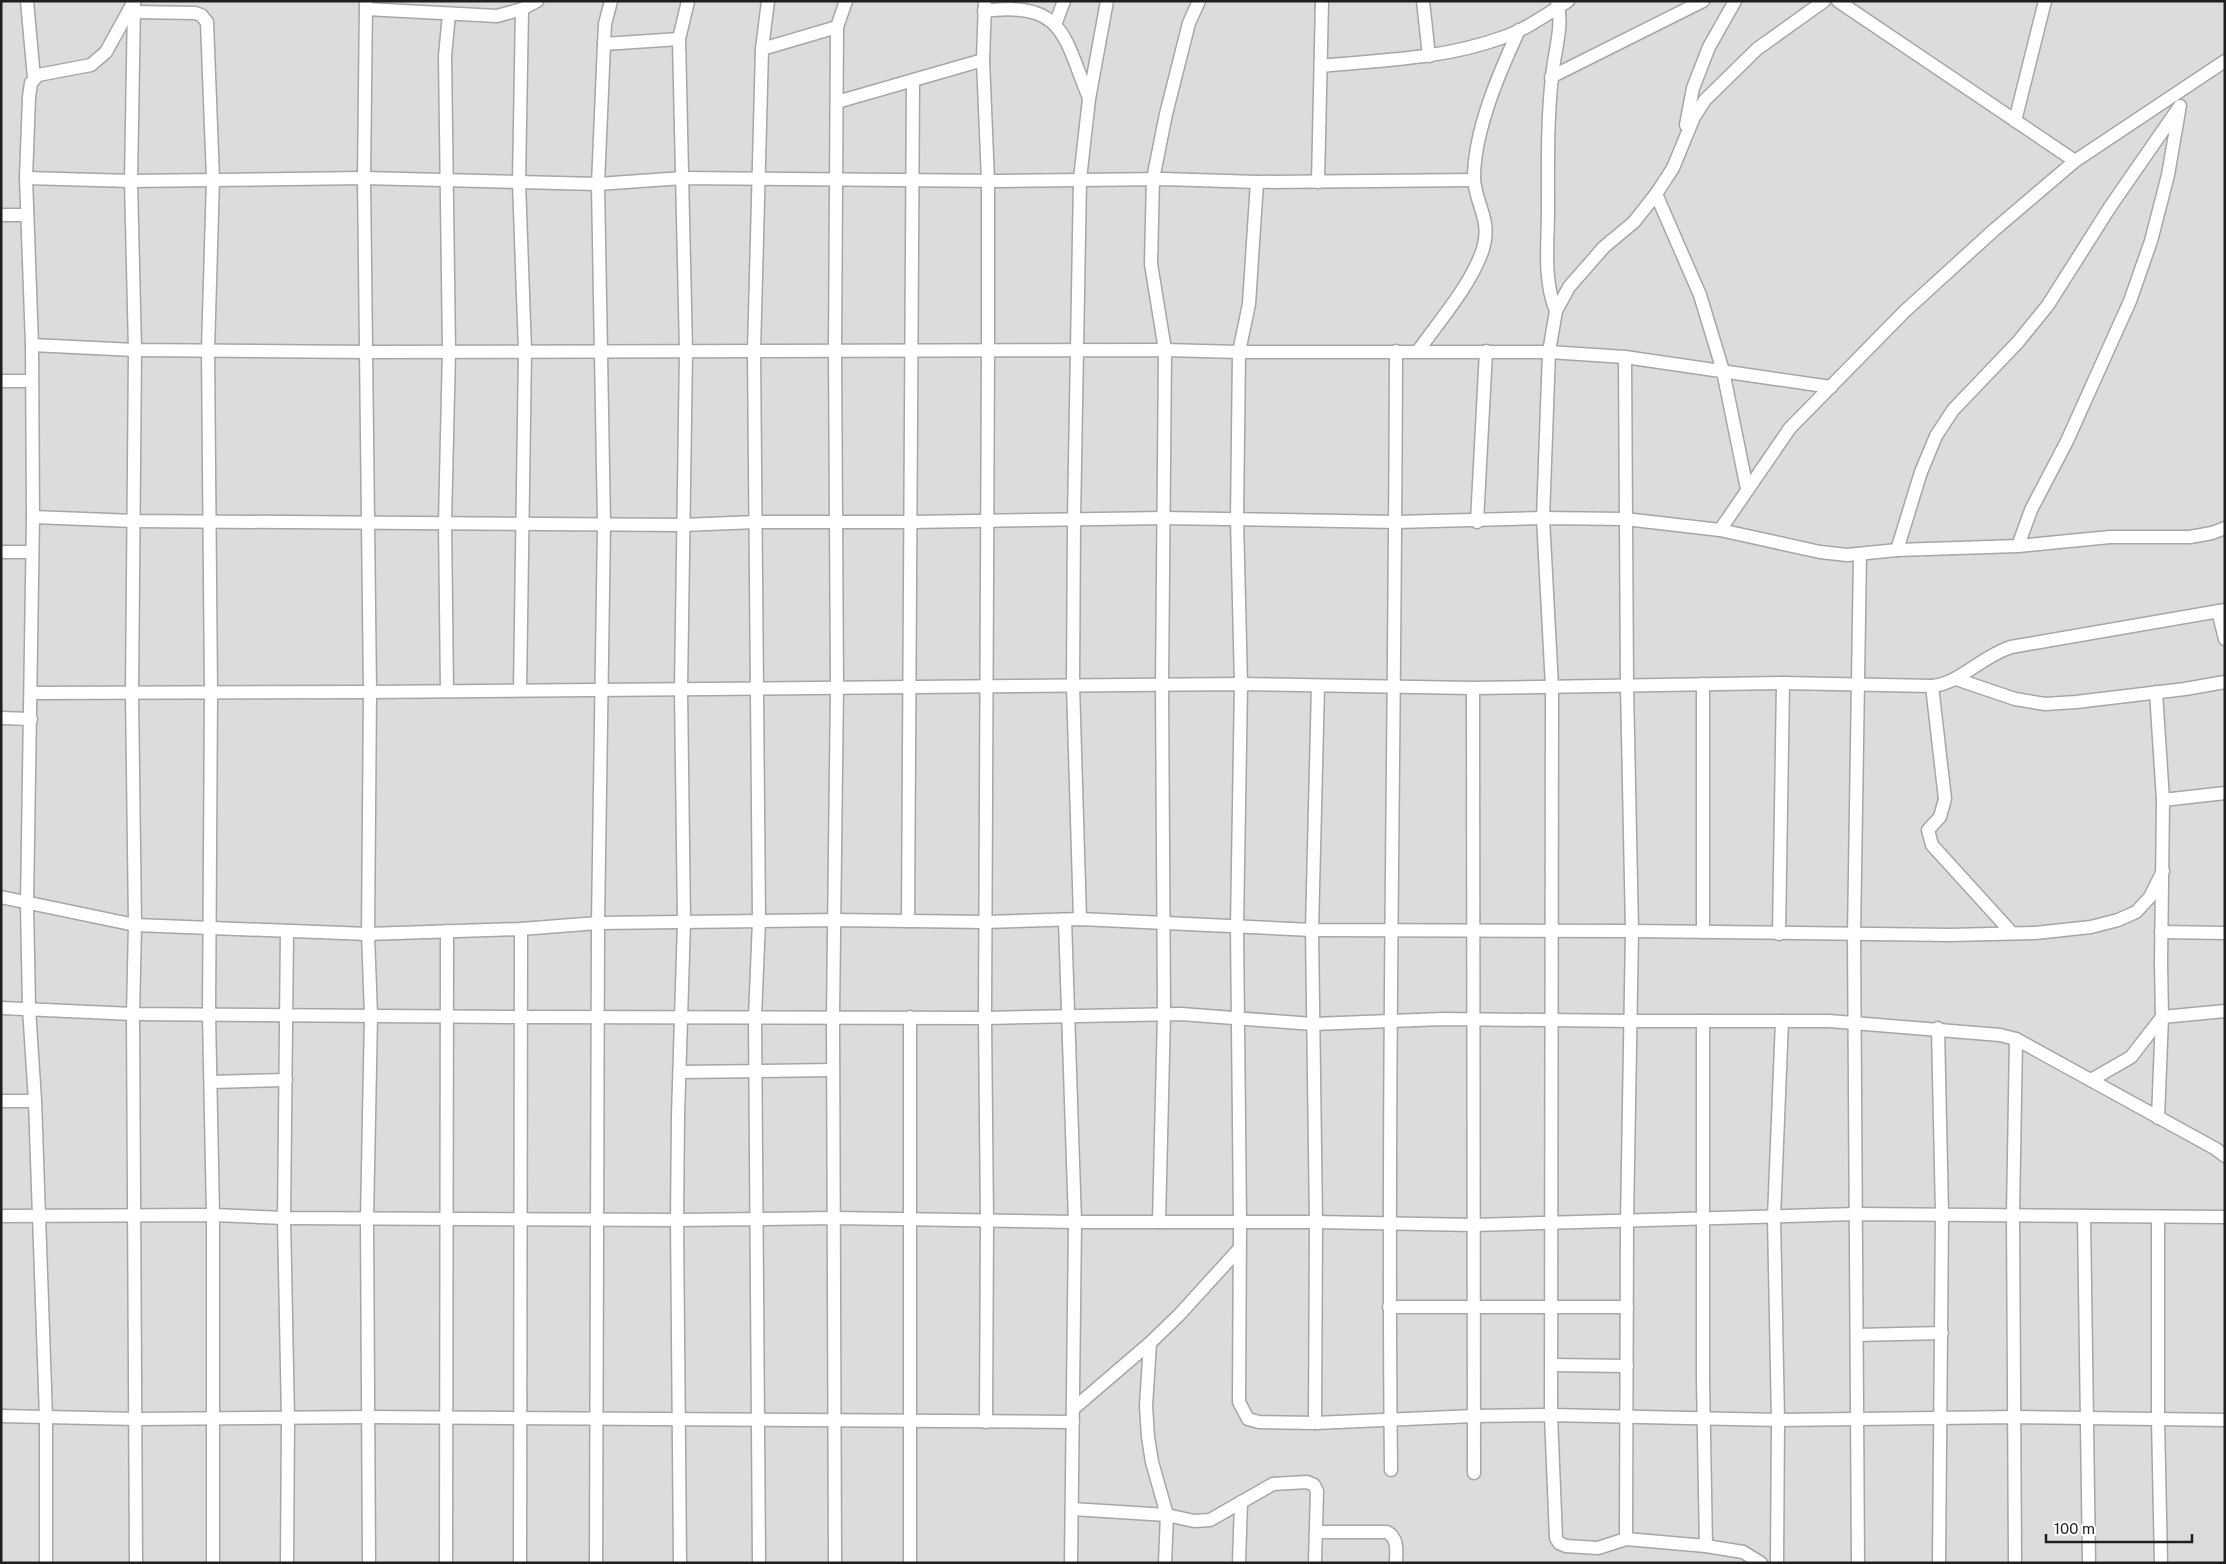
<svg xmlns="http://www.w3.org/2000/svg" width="2226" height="1564" font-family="'Public Sans',sans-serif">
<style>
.residential{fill:#dddcdc}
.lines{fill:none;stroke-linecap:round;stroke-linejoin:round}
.minor-casing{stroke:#a6a6a6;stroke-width:15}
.minor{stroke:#fff;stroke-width:12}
</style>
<rect width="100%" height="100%" fill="#f0eee5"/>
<rect class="residential" x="1" y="1" width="2224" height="1562"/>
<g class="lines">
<defs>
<g id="minor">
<path d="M27 1 34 78"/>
<path d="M366 1 364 178 370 692 368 934 371 1015 367 1219 369 1563"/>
<path d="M985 1 983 60 988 181V351L985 1018 987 1221 986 1422"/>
<path d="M1423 1 1429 56"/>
<path d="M1838 1 2075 161"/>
<path d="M134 4 131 181 135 350 132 693 135 925 133 1014 136 1563"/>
<path d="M366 9 497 16 522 9 537 1"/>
<path d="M984 11C1065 0 1064 38 1089 98"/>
<path d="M134 12 195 13 201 15 207 22 213 179 208 350 211 693 209 1014 213 1215V1563"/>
<path d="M1056 22 1064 1"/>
<path d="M604 44 679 39"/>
<path d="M762 49 837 27"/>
<path d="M1321 66C1381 60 1443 59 1501 38 1525 30 1546 15 1568 1"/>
<path d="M1551 77 1703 1"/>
<path d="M837 102 983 60"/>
<path d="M2015 121 2045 1"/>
<path d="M1686 125 1693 88 1709 47 1735 1"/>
<path d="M26 178 131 181 364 178 598 184 683 178 1001 181 1164 179 1257 182 1474 180"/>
<path d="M1257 182 1249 304 1239 352 1237 520 1241 684 1237 927 1240 1222 1239 1402 1248 1419 1259 1422 1315 1423 1474 1416 1551 1415 1778 1420 2015 1417 2225 1420"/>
<path d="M1318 182 1322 1"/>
<path d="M1656 194 1700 295 1723 371 1747 489"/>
<path d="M1 215H27"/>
<path d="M1556 311C1543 280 1548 243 1548 210 1548 166 1547 121 1552 77 1554 52 1564 26 1557 1"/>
<path d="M32 345 135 350 366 352 1165 350 1239 352H1549L1625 357 1831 387"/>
<path d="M1418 351C1440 320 1471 285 1483 249 1492 219 1475 204 1474 178 1474 131 1499 73 1519 30"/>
<path d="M1625 357 1627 686 1632 931 1627 1221 1626 1539"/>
<path d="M1 381H32"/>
<path d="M33 517 134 521 683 525 756 522H911L1164 518 1396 522 1543 518 1625 519 1720 530 1820 552 1847 555 1897 550 2018 546 2110 537H2190L2212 533 2225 528"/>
<path d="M1477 522 1486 351"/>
<path d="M1720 530 1790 428 1905 311 1994 230 2075 161 2225 61"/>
<path d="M2018 546 2031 510 2067 441 2130 301 2151 241 2168 175 2179 111"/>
<path d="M1897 550 1921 472 1936 436 1953 410 2018 342 2048 305 2110 207 2180 106"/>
<path d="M1 552H31"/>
<path d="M2218 611 2225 639"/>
<path d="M1956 679 2015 699 2045 704 2076 702 2185 689 2225 682"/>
<path d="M1703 684V932"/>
<path d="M1932 686 1945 799 1940 817 1928 830 1932 845 2012 933"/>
<path d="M1473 688 1474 1473"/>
<path d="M520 690 525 351 519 182 522 9"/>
<path d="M447 691 445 522 449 350 445 56 449 14"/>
<path d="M2156 692 2163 800 2161 963 2162 1017 2158 1118"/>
<path d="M31 693 370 692 1241 684 1473 688 1783 683 1932 686C1961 683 1980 657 2011 647L2225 610"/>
<path d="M1 718 31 719"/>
<path d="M2163 800 2225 793"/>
<path d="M1 897 135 925 368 934 521 929 598 923 835 920 985 922 1080 919 1312 930 1632 931 1950 935 2035 933 2091 927 2118 920 2136 912 2150 897 2163 871"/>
<path d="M1080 919 1073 685 1074 520 1080 179 1089 99 1107 1"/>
<path d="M1065 920 1075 1222 1071 1563"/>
<path d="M908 921 913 81"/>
<path d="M287 931 284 1218 288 1419 287 1563"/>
<path d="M2161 932 2225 933"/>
<path d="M1779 934 1783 683"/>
<path d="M1 1008 133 1014 520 1017 985 1018 1181 1014 1313 1024 1443 1019 1631 1021H1829L2000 1035 2016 1039 2216 1149 2225 1156"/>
<path d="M1703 1022V1381L1706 1546"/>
<path d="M1938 1028 1942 1214 1939 1563"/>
<path d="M680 1072 833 1070"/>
<path d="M2091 1080 2131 1057 2162 1017 2225 1011"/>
<path d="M211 1082 286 1080"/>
<path d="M1 1101H35"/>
<path d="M1 1216 213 1215 284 1218 677 1220 835 1218 1075 1222H1316L1474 1225 1855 1214 2225 1217"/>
<path d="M2084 1216 2089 1563"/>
<path d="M2158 1217V1419L2161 1563"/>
<path d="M1159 1222 1164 1013 1162 686 1165 350 1151 264 1153 179 1166 114 1189 23 1199 1"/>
<path d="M1389 1307H1627"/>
<path d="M1857 1335 1942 1333"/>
<path d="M1150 1343 1146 1406 1148 1437 1152 1462 1167 1515 1165 1563"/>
<path d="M1552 1365 1627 1366"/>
<path d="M1073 1409 1150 1343 1179 1315 1240 1248"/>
<path d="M1 1416 136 1419 369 1417 1073 1422"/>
<path d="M1315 1423 1316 1222 1312 930 1318 686"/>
<path d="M1391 1470C1387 1097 1395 724 1396 351"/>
<path d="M1072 1509 1167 1515 1194 1521 1210 1520 1273 1484 1307 1482 1314 1485 1317 1491 1315 1563"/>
<path d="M1316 1532H1387C1399 1539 1396 1551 1396 1563"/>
<path d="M46 1563V1417L35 1101 29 1008 27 904 33 517 32 345 26 178 29 97 31 83 38 75 91 65 106 52 134 1"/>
<path d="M446 1563 447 931"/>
<path d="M520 1563 521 929"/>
<path d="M596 1563 598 923 604 524 598 184 604 44 605 24 611 1"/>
<path d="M680 1563 677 1220 678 1116 684 922 681 689 686 351 679 39 688 1"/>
<path d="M759 1563 755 1017 759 921 754 351 762 49 768 1"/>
<path d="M835 1563 833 1017 837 686 835 351 837 27 846 1"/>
<path d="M910 1563V1017"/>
<path d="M1239 1563 1241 1502"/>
<path d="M1761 1563 1743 1552 1706 1546 1626 1539 1598 1548 1566 1546 1559 1543 1556 1538 1551 1415 1552 687 1543 518 1549 352 1556 311 1569 287 1604 247 1634 222 1656 194 1673 168 1694 117 1705 100 1757 49 1824 1"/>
<path d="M1777 1563 1778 1420 1774 1217 1782 1021"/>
<path d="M1858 1563 1854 935 1860 554"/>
<path d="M2015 1563 2013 1214 2016 1039"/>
</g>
</defs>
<use href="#minor" class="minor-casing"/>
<use href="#minor" class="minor"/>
</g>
<rect width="2226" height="1564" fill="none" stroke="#1f1f1f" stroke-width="5"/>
<path d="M2046 1534v8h146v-8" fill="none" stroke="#1f1f1f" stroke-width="2.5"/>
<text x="2054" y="1534" font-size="15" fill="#1f1f1f" stroke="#ffffff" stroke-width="4" paint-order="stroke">100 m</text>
</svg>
